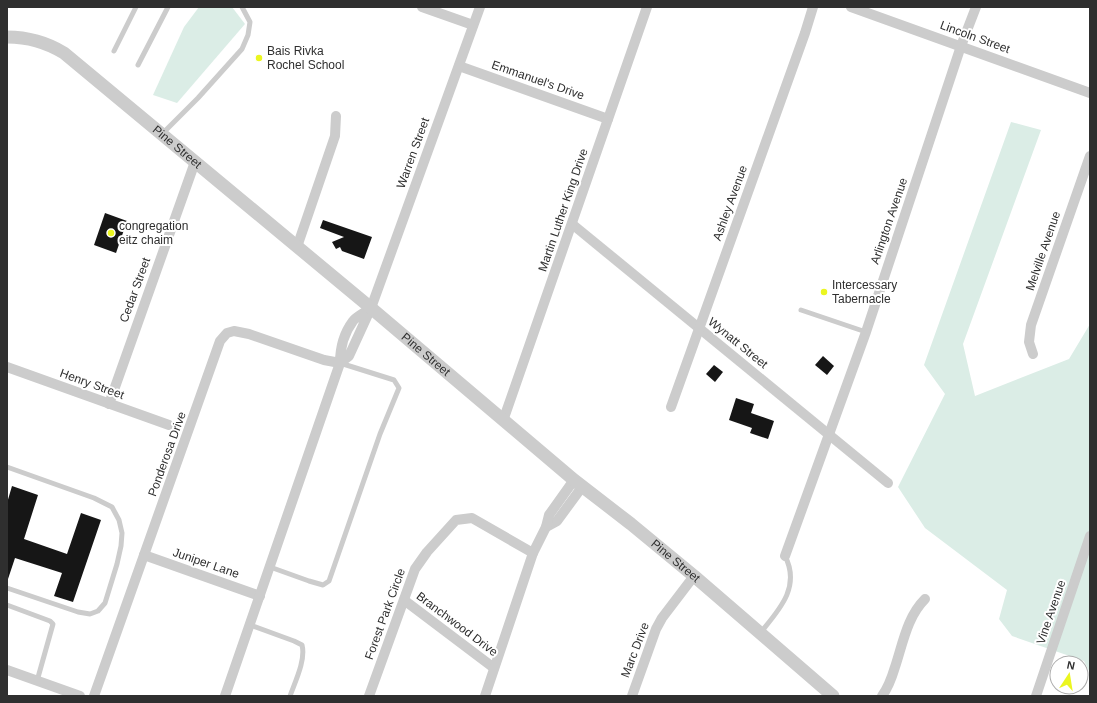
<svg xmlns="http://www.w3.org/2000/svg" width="1097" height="703" font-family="Helvetica,sans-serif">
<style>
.green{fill:#dbede6}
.building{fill:#161616}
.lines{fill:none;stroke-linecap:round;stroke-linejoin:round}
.service{stroke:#ccc;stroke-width:5}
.minor{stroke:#ccc;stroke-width:10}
.tertiary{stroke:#ccc;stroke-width:13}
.poi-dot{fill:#ebf620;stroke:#fff;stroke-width:1.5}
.labels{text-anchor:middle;stroke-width:4;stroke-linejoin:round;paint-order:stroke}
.street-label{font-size:12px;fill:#2f2f2f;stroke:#fff}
.poi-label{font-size:12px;fill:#2f2f2f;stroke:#fff;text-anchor:start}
</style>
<rect width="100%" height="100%" fill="#fff"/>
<g class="green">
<path d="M199 7H232L245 24 177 103 153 95 184 27Z"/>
<path d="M1011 122 1041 130 963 344 975 396 1069 359 1090 324V673L1084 661 1012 636 999 619 1007 590 925 528 898 487 945 394 924 365Z"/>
</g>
<g class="building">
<path d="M105 213 127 221 116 253 94 245Z"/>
<path d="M323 220 372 237 364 259 342 251 340 247 336 249 332 242 344 237 320 228Z"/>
<path d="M823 356 834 366 827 375 815 365Z"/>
<path d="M714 365 723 372 715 382 706 374Z"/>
<path d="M736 398 754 404 751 413 774 421 768 439 750 433 752 428 729 420Z"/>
<path d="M12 486 38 495 24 539 67 554 81 513 101 520 73 602 54 596 62 573 15 558 8 579 7 578V503Z"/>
</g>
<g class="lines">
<g class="service">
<path d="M114 51 136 7"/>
<path d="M138 65 168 7"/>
<path d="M163 133 198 98 242 49 248 35 250 22 242 7"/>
<path d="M801 310 866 332"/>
<path d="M7 467 94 498 112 507 119 520 122 533 121 546 117 564 105 603 98 611 90 614 78 612 7 588"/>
<path d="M270 567 309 581 323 585 329 581 380 434 399 388 394 380 340 363"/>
<path d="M7 605 50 621 53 624 37 681"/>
<path d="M250 625 294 641 302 645C306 660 295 682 290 696"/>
<path d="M761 632C779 610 801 587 785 556"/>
</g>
<g class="minor">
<path d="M422 7 473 25"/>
<path d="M851 7 1090 93"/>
<path d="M459 66 608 119"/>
<path d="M572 224 888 483"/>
<path d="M297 247 335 136 336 116"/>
<path d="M371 308 480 7"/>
<path d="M1033 354 1029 342 1031 325 1090 156"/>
<path d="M7 367 169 425"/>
<path d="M109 404 195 162"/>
<path d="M671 407 805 33 813 7"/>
<path d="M503 421 647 7"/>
<path d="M546 527 557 521 582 487"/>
<path d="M144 555 260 596"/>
<path d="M785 556 866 332 961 46 976 7"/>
<path d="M404 600 494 668"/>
<path d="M7 670 80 696"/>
<path d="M94 696 220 341 227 333 234 331 249 334 324 360 340 363 349 356 371 308C366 312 357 316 353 321 344 333 340 348 340 363L225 696"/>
<path d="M369 696 415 569 427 552 456 520 472 518 533 553"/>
<path d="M485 696 533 553 546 527 549 515 574 480"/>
<path d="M632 696 656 629 662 618 694 576"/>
<path d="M882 696C888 688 892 677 895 667 903 643 907 617 925 599"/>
<path d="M1036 696 1090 536"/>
</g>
<path class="tertiary" id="s1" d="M7 37C28 37 46 42 64 53L371 308 574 480 631 524 694 576 833 696"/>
</g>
<g class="poi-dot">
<circle cx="259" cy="58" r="4"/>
<circle cx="111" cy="233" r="4"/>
<circle cx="824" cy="292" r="4"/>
</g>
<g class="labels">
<g class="street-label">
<text transform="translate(975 37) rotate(20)" y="4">Lincoln Street</text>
<text transform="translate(538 80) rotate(19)" y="4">Emmanuel's Drive</text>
<text dy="4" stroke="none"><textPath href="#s1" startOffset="207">Pine Street</textPath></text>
<text transform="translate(413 153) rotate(-70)" y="4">Warren Street</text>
<text transform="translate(730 203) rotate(-70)" y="4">Ashley Avenue</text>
<text transform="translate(563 210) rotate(-71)" y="4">Martin Luther King Drive</text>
<text transform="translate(889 221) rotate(-71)" y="4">Arlington Avenue</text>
<text transform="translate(1043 251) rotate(-71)" y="4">Melville Avenue</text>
<text transform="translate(135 290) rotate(-70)" y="4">Cedar Street</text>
<text transform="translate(738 343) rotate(39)" y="4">Wynatt Street</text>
<text dy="4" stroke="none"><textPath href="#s1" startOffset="531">Pine Street</textPath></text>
<text transform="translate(92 384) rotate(20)" y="4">Henry Street</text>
<text transform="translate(167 454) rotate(-70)" y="4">Ponderosa Drive</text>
<text dy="4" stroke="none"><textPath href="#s1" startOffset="855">Pine Street</textPath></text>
<text transform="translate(206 563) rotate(19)" y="4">Juniper Lane</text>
<text transform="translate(1051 612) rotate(-71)" y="4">Vine Avenue</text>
<text transform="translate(385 614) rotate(-70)" y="4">Forest Park Circle</text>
<text transform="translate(457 624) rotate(37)" y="4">Branchwood Drive</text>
<text transform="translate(635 650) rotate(-69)" y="4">Marc Drive</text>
</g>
<g class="poi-label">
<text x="267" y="55">Bais Rivka<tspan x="267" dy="14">Rochel School</tspan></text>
<text x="119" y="230">congregation<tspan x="119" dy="14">eitz chaim</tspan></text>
<text x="832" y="289">Intercessary<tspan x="832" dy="14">Tabernacle</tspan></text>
</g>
</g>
<rect width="1097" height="703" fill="none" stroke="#2f2f2f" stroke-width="16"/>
<g transform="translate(1069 675) rotate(12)"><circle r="19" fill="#ffffff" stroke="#acacac"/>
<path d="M0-3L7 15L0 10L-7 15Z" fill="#ebf620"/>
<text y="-6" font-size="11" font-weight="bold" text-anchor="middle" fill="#2f2f2f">N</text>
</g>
</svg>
